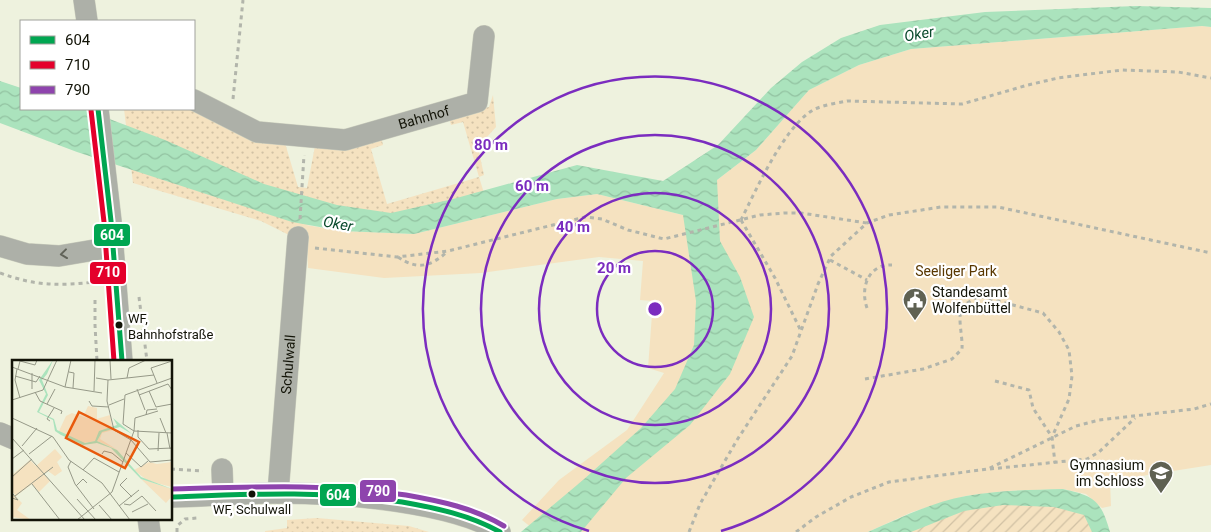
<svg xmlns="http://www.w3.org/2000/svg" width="1211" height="532" font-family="Roboto,sans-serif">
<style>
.grass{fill:url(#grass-dots)}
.park{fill:#f5e2c0}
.garden{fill:url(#garden-furrows)}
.water{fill:url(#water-waves)}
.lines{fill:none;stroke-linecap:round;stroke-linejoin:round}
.minor-casing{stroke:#cacdbd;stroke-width:22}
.path{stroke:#b2b5ab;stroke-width:3;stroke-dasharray:4 4;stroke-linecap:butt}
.minor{stroke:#adb0a8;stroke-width:21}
.bus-1-casing{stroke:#fff;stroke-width:9}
.bus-2-casing{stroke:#fff;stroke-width:9}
.bus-3-casing{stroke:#fff;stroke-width:9}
.bus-1{stroke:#00a651;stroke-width:5}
.bus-2{stroke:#e4002b;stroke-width:5}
.bus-3{stroke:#8e44ad;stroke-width:5}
.oneway{stroke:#606258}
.ring{fill:none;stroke:#7b2cbf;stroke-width:2.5}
.bus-dot{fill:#121307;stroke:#fff;stroke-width:2}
.labels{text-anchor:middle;stroke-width:4.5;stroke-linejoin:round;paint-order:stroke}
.bus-label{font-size:13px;fill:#121307;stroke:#fff;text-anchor:start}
.street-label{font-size:14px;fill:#121307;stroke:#fff}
.park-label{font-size:14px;fill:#593700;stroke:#fff}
.poi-label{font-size:14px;fill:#121307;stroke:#fff;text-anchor:start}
.water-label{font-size:15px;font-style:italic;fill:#0a4a2d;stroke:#fff}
.inset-road{fill:none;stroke:#969988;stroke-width:1}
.view{fill:#e8590c;fill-opacity:0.15;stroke:#e8590c;stroke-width:2.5}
.inset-edge{fill:none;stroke:#121307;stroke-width:2.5}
.centre{fill:#7b2cbf;stroke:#fff;stroke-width:2.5}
.ring-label{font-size:15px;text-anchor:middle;font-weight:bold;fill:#7b2cbf;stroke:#fff;stroke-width:4.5;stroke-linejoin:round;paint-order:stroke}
.line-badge{stroke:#fff;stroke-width:2}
.badge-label{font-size:14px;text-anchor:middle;font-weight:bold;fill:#fff}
</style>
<defs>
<pattern id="grass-dots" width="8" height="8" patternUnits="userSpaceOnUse" patternTransform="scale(1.25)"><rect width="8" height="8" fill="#f5e2c0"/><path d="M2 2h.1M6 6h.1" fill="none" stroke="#d1c1a4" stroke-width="1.8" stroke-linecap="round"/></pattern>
<pattern id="garden-furrows" width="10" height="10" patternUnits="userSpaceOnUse" patternTransform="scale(1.25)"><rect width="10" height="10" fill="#f5e2c0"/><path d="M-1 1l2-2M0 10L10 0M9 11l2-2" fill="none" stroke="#d1c1a4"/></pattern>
<pattern id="water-waves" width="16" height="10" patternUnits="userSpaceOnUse" patternTransform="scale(1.25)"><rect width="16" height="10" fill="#abe3bd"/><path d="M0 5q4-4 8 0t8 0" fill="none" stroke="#92c2a1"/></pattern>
</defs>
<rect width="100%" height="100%" fill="#eef2de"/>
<g class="grass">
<path d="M493 95 496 127 487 137 477 143 484 175 479 177 489 209 306 225 307 238 291 236 261 221 133 183 124 109H193L285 143 298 187 307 188 315 146 381 137 383 145 371 149 387 204 479 177 463 122 451 125 449 118 489 107Z"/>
<path d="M317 518 409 526 429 532H265V531L287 528V520Z"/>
</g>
<path class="park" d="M1202 26 1211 27V465L1110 481 1111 506 1102 508 1086 494 1063 489 1007 491 965 496 912 512 868 532H537L522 520 559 480 627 430 664 373 648 368 653 301 640 300 643 261 599 257 481 273 384 278 308 268 306 225 342 231 414 234 557 199 597 194 683 215 717 180 756 150 809 90 859 65 911 49Z"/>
<path class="garden" d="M986 501 1082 506 1100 532H898Z"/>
<g class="water">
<path d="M1136 6 1211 8V27L1202 26 911 49 859 65 809 90 756 150 717 180 720 241 740 277 754 317 730 374 690 425 626 478 581 532H521L583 480 641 428 675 389 694 345 696 301 683 215 597 194 557 199 414 234 342 231 292 222 77 152 0 123V81L21 88V109H83L165 140 264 184 337 205 391 213 453 199 577 165 663 181 718 145 771 88 802 62 841 38 880 25 985 12Z"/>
<path d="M1063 489C1094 496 1101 500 1110 532H1092L1084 515 1054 507 1003 505 964 511 911 532H868C900 518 932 502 966 496 998 490 1031 490 1063 489Z"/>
</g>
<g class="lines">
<defs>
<g id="minor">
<path d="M84 0 87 21"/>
<path id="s1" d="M194 100 257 132 345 140 477 102 484 36"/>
<path d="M98 109 111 221 122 361"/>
<path d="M0 246 27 254 59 256 112 247"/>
<path d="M0 433 14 439"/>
<path d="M222 469 223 495"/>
<path id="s2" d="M278 493 298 237"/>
<path d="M171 497C207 496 242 493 278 493 328 493 380 497 429 507 453 512 480 519 500 532"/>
<path d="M148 518 150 532"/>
</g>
</defs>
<use href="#minor" class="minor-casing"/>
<g class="path">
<path d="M233 99 243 0"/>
<path d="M300 219 304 155"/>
<path d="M741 220C756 190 784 127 813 110 823 105 836 103 847 101L962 104 1028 85 1058 78 1122 70 1178 72 1211 78"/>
<path d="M741 220 775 278 801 331"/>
<path d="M315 248 397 257 448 251 585 217 602 219 628 230 664 239 760 215 785 213H801L867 223"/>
<path d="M398 257C417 270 430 267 447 252"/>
<path d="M830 260 867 280"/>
<path d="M0 273C36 286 58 286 95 282"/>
<path d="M139 297 147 361"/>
<path d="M95 300V325L97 361"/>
<path d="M867 308C860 288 868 264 892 265"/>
<path d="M865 379 923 369 952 359 962 349C963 337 957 317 962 308 966 303 974 299 979 296L1043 313 1059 332 1069 350 1072 376 1069 399 1052 437"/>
<path d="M995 381 1029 390 1033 408 1052 437 1055 463"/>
<path d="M171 469 203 471"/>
<path d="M990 469 1087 459 1099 452 1135 418"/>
<path d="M177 532V526L185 519 197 518"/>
<path d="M689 532 700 504 737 440 792 356 818 284 831 256 867 223 889 215 941 207H998L1211 253"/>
<path d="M796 532 816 517 851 497 889 482 988 469 1076 426 1099 420 1194 409 1211 404"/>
</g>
<use href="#minor" class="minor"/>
<defs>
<g id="bus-1">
<path d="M98 109 111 221 122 361"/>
<path d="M171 497C249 494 325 490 402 502 436 508 470 515 500 532"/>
</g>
<path id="bus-2" d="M91 110 104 222 114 361"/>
<path id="bus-3" d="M171 489C250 487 328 483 406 495 440 501 474 508 504 526"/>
</defs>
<use href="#bus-1" class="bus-1-casing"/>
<use href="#bus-2" class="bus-2-casing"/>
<use href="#bus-3" class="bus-3-casing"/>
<use href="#bus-1" class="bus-1"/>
<use href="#bus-2" class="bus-2"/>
<use href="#bus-3" class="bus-3"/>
</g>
<defs><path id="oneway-chevron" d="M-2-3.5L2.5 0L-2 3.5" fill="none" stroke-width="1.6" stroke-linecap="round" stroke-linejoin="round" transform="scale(1.25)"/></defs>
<use class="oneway" href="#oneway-chevron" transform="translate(64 254) rotate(173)"/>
<g class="ring">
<circle cx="655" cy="309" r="58"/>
<circle cx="655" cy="309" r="116"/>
<circle cx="655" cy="309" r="174"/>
<path d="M589 531A232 232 0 1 1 721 531"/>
</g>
<defs>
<symbol id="civic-pin" viewBox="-11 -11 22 30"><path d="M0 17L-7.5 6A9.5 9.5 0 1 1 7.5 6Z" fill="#5f6152" stroke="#fff"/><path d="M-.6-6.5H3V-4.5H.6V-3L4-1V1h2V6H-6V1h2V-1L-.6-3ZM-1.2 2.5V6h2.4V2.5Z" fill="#fff"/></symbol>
<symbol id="school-pin" viewBox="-11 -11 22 30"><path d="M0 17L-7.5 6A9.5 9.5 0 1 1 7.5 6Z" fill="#5f6152" stroke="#fff"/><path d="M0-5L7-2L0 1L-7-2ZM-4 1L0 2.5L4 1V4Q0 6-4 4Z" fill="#fff"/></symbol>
</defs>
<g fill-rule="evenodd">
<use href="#civic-pin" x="901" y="286" width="28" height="38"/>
<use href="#school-pin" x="1147" y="459" width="28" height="38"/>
</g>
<g class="bus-dot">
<circle cx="119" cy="325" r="4.5"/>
<circle cx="252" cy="494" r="4.5"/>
</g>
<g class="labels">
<g class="bus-label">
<text x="128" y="323">WF,<tspan x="128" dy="16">Bahnhofstraße</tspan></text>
<text x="252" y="514" text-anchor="middle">WF, Schulwall</text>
</g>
<g class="street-label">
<text dy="5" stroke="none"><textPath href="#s1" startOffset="241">Bahnhof</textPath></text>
<text dy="5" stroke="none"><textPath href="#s2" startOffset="129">Schulwall</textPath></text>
</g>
<g class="park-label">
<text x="956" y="276">Seeliger Park</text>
</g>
<g class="poi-label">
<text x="932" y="297">Standesamt<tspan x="932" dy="16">Wolfenbüttel</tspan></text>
<text x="1144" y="470" text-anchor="end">Gymnasium<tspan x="1144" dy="16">im Schloss</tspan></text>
</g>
<g class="water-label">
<text transform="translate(919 34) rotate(-10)" y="5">Oker</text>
<text transform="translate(338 224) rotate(10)" y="5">Oker</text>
</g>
</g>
<g transform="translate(12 360)">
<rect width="160" height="160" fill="#eef2de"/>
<path d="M43 89 50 97 45 102 50 111 43 116 36 111 32 114 38 121 27 132 20 124 4 136 0 131V115L18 100 24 106ZM0 133 10 143 5 150 19 160 0 157Z" fill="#f5e2c0"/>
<path d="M60 53 81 60 98 55 101 70 90 73 88 79 104 89 85 81 70 83 47 71 54 56ZM137 102 145 104 160 102V127L136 121 122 110Z" fill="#f5e2c0"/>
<path d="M76 46 85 48V60L72 55ZM129 119 160 129V136L154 143Z" fill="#f5e2c0"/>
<path d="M41 0 35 14 30 20 36 35 27 52 42 59 45 70 73 83 83 81 87 71 105 65 101 58 120 74 108 67 90 72 85 81 105 90 129 117 160 129 129 119 99 88 85 83 71 85 49 75 43 71 41 60 25 52 34 34 27 20Z" fill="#abe3bd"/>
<path class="inset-road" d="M98 0 99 19M0 7 53 27 90 33M5 9 3 20 8 38M6 9 8 1 23 5 25 0M57 12 62 13 61 28M3 16 24 22 28 16M84 18 96 20 115 18M115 18 117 8 134 0M115 18 142 15M96 20 95 41 102 70 119 80 138 102 160 100M145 23 139 8 160 1M53 27 59 0M20 29V13M125 29 133 50M82 31 83 0M137 31 144 47 160 44M23 32 28 41 50 51 49 54M127 35 156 24 160 30M0 40 31 30 45 0M77 41 80 46 97 47M35 44 43 29M97 45 112 39M134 55 135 50 145 49M0 58 41 77 57 100 90 123 118 160M148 58 154 73M38 61 35 59 42 48M126 70V77L137 89 160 88M122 71 111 64 113 35 160 18M122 71 160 73M155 73 158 89M0 78 73 160M10 86 25 68M146 91 147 73M114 93 129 107 136 101M17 94 40 76M90 94 92 91 100 93 111 102M0 99 12 90M59 101 56 107 63 124 82 149M71 110 82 98 107 112M0 117 20 99M115 118 108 125 120 137M20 124 48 160M64 126 71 119 75 123M0 133 6 140 0 138M3 136 41 107M65 139 84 160M112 144 118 145 130 136 144 151M87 145 100 160M107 146 127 130M120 152 136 144M65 160 100 132 122 71 123 58 146 51"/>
<path class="view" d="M67 52 127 82 113 108 54 78Z"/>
<rect width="160" height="160" class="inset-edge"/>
</g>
<circle cx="655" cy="309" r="8" class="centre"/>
<g class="ring-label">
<text x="491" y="150">80 m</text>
<text x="532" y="191">60 m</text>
<text x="573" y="232">40 m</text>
<text x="614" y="273">20 m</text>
</g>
<g class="line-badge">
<rect x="93" y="223" width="38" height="24" rx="5" fill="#00a651"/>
<rect x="89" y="261" width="38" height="24" rx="5" fill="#e4002b"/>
<rect x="359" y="479" width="38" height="24" rx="5" fill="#8e44ad"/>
<rect x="319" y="483" width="38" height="24" rx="5" fill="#00a651"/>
</g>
<g class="badge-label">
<text x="112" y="240">604</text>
<text x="108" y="277">710</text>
<text x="378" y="496">790</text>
<text x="338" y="500">604</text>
</g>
<rect x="20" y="20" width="175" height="90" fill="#ffffff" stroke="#a0a19c"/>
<rect x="30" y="36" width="25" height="8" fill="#00a651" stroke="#a0a19c"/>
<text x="65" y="45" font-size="15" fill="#121307">604</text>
<rect x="30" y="61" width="25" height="8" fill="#e4002b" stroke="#a0a19c"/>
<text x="65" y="70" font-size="15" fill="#121307">710</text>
<rect x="30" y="86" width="25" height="8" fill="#8e44ad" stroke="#a0a19c"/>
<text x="65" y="95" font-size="15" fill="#121307">790</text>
</svg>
